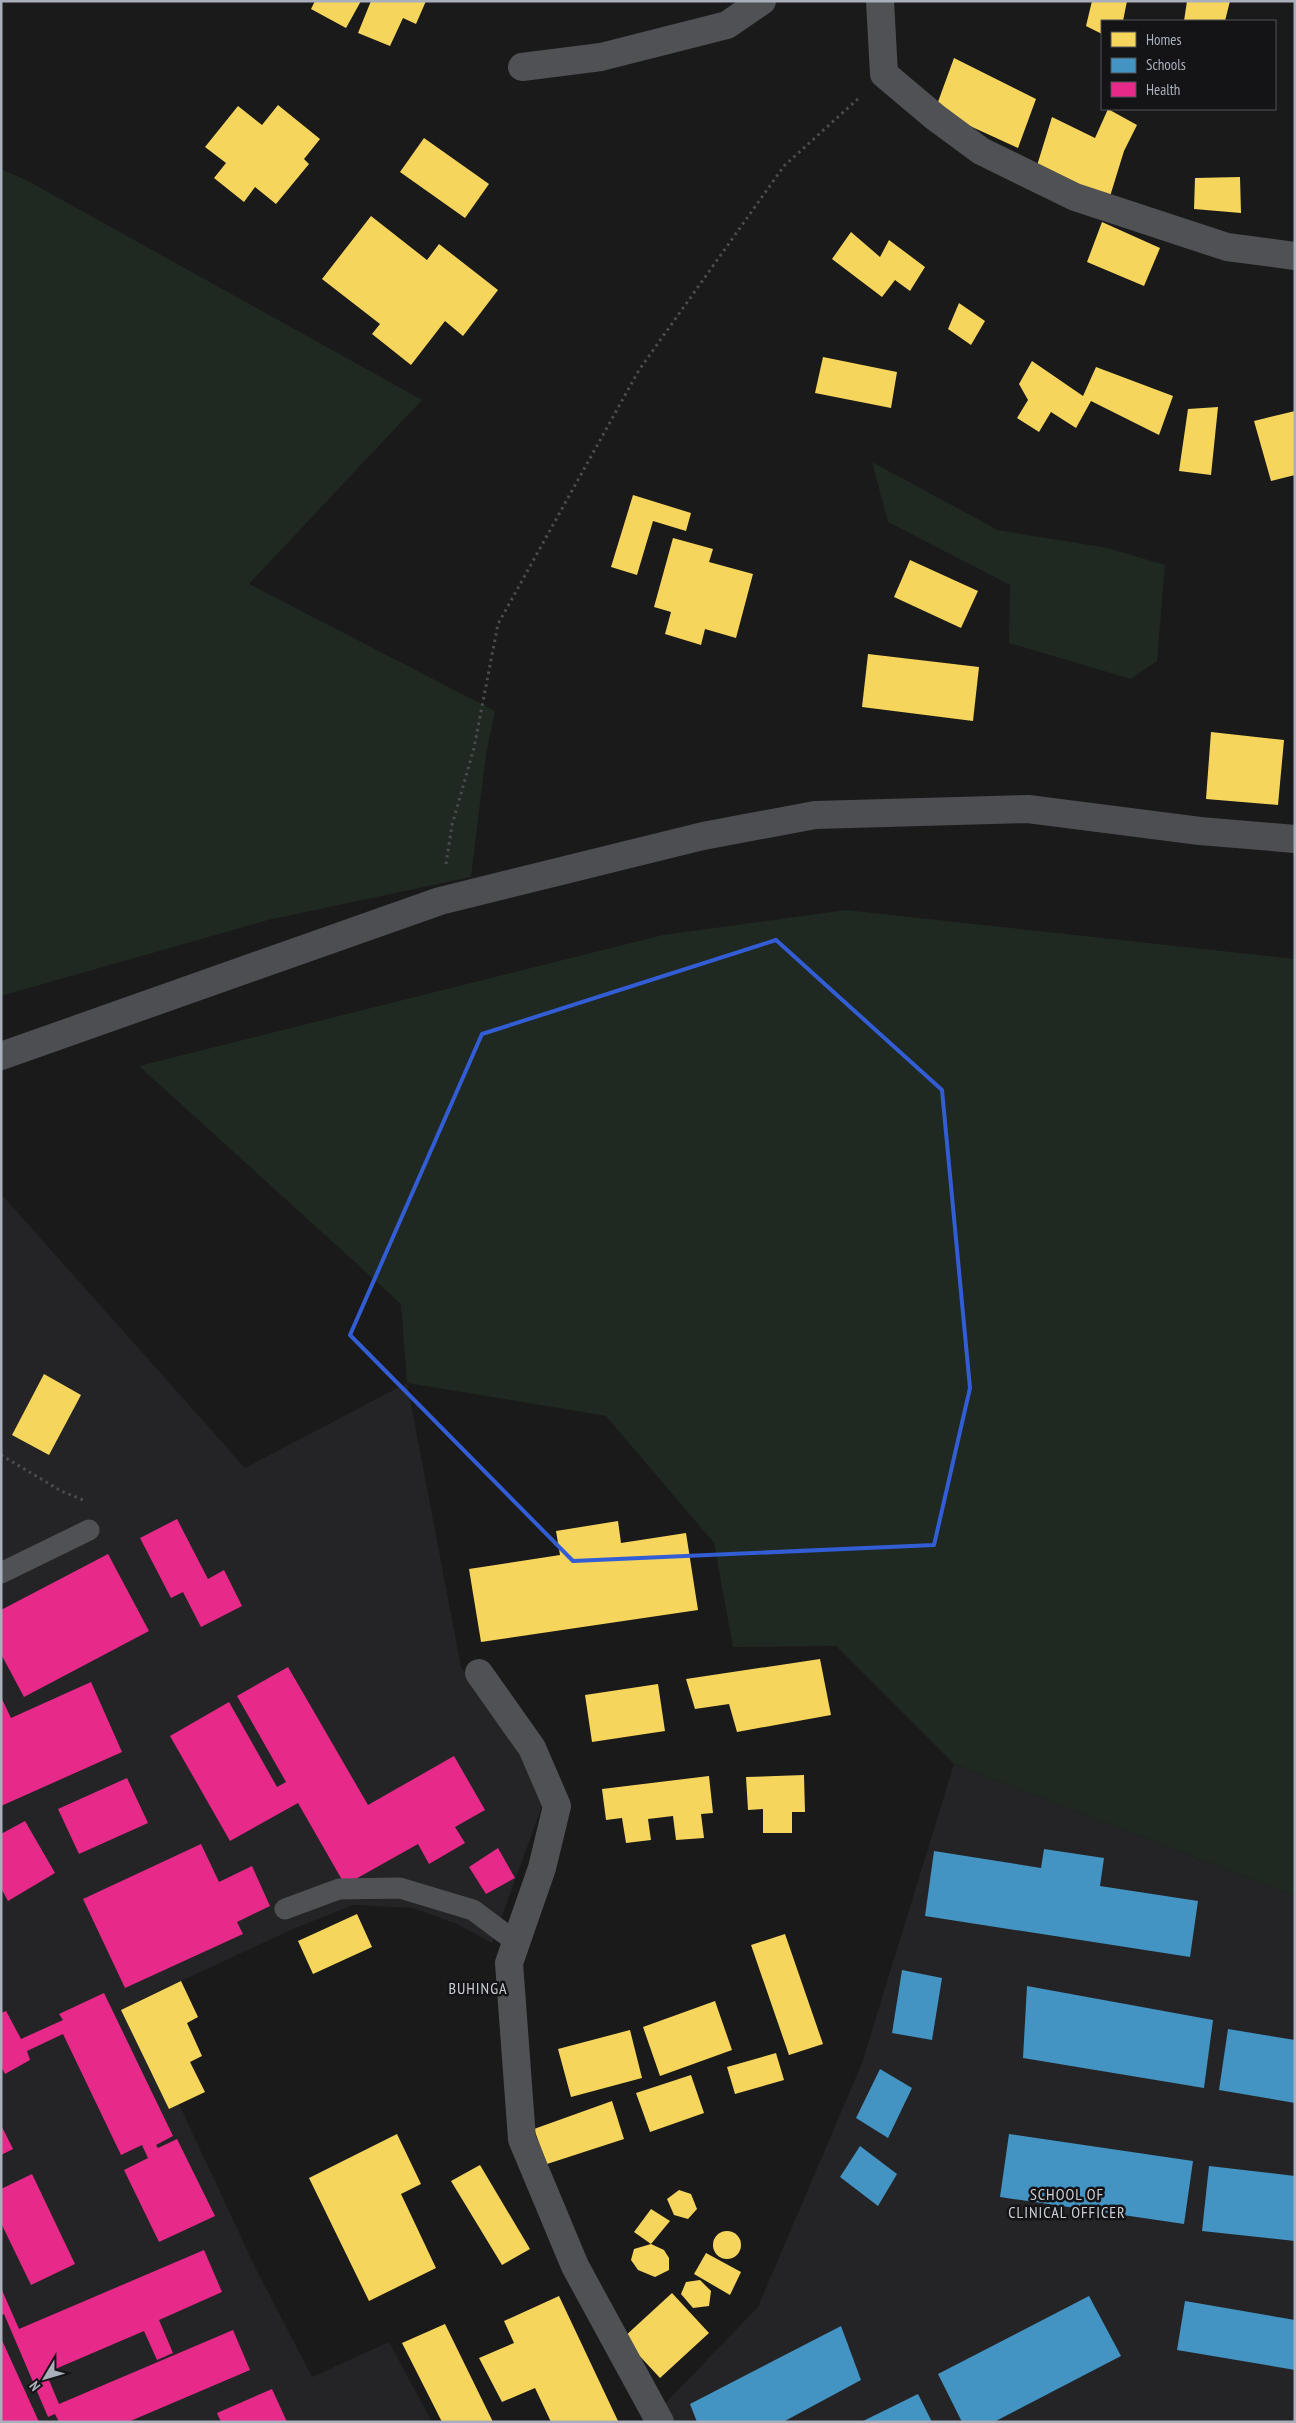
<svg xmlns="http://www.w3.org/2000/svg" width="1296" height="2423" font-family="'PT Sans Narrow',sans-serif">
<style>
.built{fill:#242426}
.green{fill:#1f2821}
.homes{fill:#f6d55c}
.schools{fill:#4393c3}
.health{fill:#e7298a}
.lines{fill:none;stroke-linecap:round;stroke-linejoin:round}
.path{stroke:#4a4c4f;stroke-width:3;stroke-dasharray:2.5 4;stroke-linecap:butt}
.service{stroke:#4f5154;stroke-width:21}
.minor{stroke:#4f5154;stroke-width:28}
.secondary{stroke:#4d4e52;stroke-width:28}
.marked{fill:none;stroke:#325dd4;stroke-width:4;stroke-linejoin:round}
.labels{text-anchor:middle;stroke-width:5;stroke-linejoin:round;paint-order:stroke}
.quarter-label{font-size:16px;letter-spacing:1px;fill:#ccced7;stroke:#141416}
</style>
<rect width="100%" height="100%" fill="#1a1a1a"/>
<g class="built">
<path d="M1 1194 245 1468 407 1383 461 1667 520 1751 542 1806 492 1943 457 1924 413 1908 353 1905 293 1929 140 2000 143 2027 255 2267 312 2377 389 2342 432 2422H1Z"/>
<path d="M954 1764 1295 1896V2422H660L656 2413 758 2307 862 2063Z"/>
</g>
<g class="green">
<path d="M1 169 28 181 422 400 249 584 495 711 486 755 471 877 268 920 1 996Z"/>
<path d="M872 462 998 530 1108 548 1165 565 1157 661 1131 679 1009 643 1010 585 888 522Z"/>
<path d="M846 910 1295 959V1896L954 1764 836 1646 733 1647 714 1543 606 1416 407 1383 401 1304 139 1066 663 935Z"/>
</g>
<g class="homes">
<path d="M315 1H361L346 28 311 9Z"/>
<path d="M371 1H426L416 24 403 18 390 46 358 33Z"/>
<path d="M1092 1H1127L1123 21H1102V34L1086 26Z"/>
<path d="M1187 1H1230L1225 21H1184Z"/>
<path d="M954 58 1036 99 1018 148 935 110Z"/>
<path d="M278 105 320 139 304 159 309 164 276 204 255 187 244 202 214 178 226 163 205 147 238 106 262 125Z"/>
<path d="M1108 109 1137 125 1124 151 1107 206 1035 172 1052 117 1095 138Z"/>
<path d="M424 138 489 184 465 218 400 172Z"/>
<path d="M1240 177 1241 213 1194 209 1195 178Z"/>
<path d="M371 216 427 260 439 244 498 290 463 336 445 321 411 365 372 334 380 324 322 279Z"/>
<path d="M1102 222 1160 248 1144 286 1087 262Z"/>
<path d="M851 232 880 257 889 240 925 267 910 291 895 280 882 297 832 259Z"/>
<path d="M959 303 985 321 971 345 948 329Z"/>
<path d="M823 357 897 372 891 408 815 393Z"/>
<path d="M1032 361 1083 396 1096 367 1173 396 1159 435 1091 401 1076 428 1051 412 1039 432 1017 418 1028 400 1019 384Z"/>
<path d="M1218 407 1211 475 1179 471 1188 409Z"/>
<path d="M1295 411V475L1271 481 1254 421Z"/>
<path d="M633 495 691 513 686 531 653 521 637 575 611 567Z"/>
<path d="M673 538 713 549 709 562 753 574 736 638 705 629 701 645 665 634 671 612 654 607Z"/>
<path d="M910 560 978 591 961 628 894 597Z"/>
<path d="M868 654 979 667 973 721 862 707Z"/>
<path d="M1211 732 1284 740 1278 805 1206 799Z"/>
<path d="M44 1374 81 1395 49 1455 12 1435Z"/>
<path d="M618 1521 621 1543 686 1533 698 1610 481 1642 469 1569 560 1555 556 1531Z"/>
<path d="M820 1659 831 1715 737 1732 729 1704 695 1709 686 1679Z"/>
<path d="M658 1684 665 1731 592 1742 585 1695Z"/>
<path d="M804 1775 805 1812H792V1833H763V1809L748 1810 746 1777Z"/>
<path d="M709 1776 713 1813 701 1814 704 1838 676 1840 673 1816 648 1819 651 1840 626 1843 622 1818 606 1820 602 1789Z"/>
<path d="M357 1914 372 1947 313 1974 298 1941Z"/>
<path d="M785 1934 823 2044 789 2055 751 1945Z"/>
<path d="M181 1981 198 2017 187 2023 202 2056 190 2062 205 2092 169 2109 121 2010Z"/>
<path d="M715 2001 732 2050 660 2076 643 2027Z"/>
<path d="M630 2030 642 2078 571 2097 558 2049Z"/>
<path d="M776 2053 784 2080 735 2094 727 2067Z"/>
<path d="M691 2075 704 2113 650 2132 636 2093Z"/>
<path d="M612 2101 624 2139 547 2164 534 2129Z"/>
<path d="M397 2134 421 2184 401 2194 436 2268 369 2301 309 2178Z"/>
<path d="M480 2165 530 2249 502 2265 451 2181Z"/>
<path d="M679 2190 691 2194 697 2209 688 2219 674 2215 667 2199Z"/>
<path d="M651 2209 670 2221 651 2244 634 2232Z"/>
<circle cx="727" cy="2245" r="14"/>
<path d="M651 2244 664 2250 669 2258V2270L655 2277 638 2270 631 2260 634 2249Z"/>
<path d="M706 2253 741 2272 730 2295 694 2274Z"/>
<path d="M700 2280 711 2291 709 2306 693 2308 681 2294 686 2282Z"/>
<path d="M672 2293 709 2333 660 2378 623 2338Z"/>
<path d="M559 2296 618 2421 616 2422H551L535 2388 502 2402 479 2358 514 2343 504 2321Z"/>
<path d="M445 2324 493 2422H442L402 2343Z"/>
</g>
<g class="schools">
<path d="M1044 1849 1104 1858 1100 1886 1198 1901 1190 1957 925 1916 934 1851 1041 1868Z"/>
<path d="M902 1970 942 1978 932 2040 892 2033Z"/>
<path d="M1027 1986 1213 2020 1204 2088 1023 2058Z"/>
<path d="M1228 2029 1295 2040V2103L1219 2090Z"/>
<path d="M880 2069 912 2088 888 2138 856 2118Z"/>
<path d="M1009 2134 1193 2161 1184 2224 1000 2197Z"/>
<path d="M860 2146 897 2174 878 2206 840 2177Z"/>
<path d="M1209 2166 1295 2176V2241L1202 2231Z"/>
<path d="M1089 2296 1121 2356 994 2422H962L938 2374Z"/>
<path d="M1185 2301 1295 2320V2370L1177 2350Z"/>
<path d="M841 2326 861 2380 783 2422H697L690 2404Z"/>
<path d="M918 2394 932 2422H861Z"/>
</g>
<g class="health">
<path d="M177 1519 208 1579 224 1570 242 1606 201 1627 183 1592 171 1598 140 1538Z"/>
<path d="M108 1554 149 1631 24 1697 1 1654V1610Z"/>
<path d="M288 1667 368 1805 454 1756 485 1810 455 1827 465 1843 429 1864 418 1844 345 1885 298 1803 230 1841 170 1736 229 1702 277 1787 286 1782 237 1696Z"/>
<path d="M91 1682 122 1752 1 1806V1697L11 1718Z"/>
<path d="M127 1778 148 1823 79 1854 58 1809Z"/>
<path d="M25 1821 55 1873 8 1901 1 1888V1834Z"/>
<path d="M201 1844 219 1882 252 1866 270 1906 237 1922 243 1934 125 1988 83 1899Z"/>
<path d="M498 1848 515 1878 486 1894 469 1867Z"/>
<path d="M104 1993 173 2136 156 2145 158 2148 177 2139 215 2216 159 2242 124 2170 148 2158 142 2145 121 2155 63 2034 27 2051 30 2060 5 2074 1 2066V2013L6 2011 21 2039 63 2020 59 2014Z"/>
<path d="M1 2125 13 2149 1 2155Z"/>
<path d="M32 2174 75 2264 31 2285 1 2223V2189Z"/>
<path d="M204 2250 222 2292 159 2320 173 2353 157 2360 144 2331 46 2373 59 2404 233 2330 250 2370 128 2422H59L55 2414 48 2417 4 2314 1 2315V2288L19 2329Z"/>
<path d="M1 2338 39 2422H1Z"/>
<path d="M272 2389 287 2422H221L217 2413Z"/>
</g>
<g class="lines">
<g class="path">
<path d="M446 864 452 825 474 748 498 624 639 370 784 166 860 97"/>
<path d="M1 1455 61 1491 83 1500"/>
</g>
<g class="service">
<path d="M1 1573 89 1530"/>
<path d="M285 1909 339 1889 400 1888 473 1910 516 1942"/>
</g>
<g class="minor">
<path d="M880 1 884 74 935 117 981 151 1075 197 1227 247 1295 256"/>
<path d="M522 67 601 57 727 25 762 1"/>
<path d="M479 1673 532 1748 557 1806 542 1868 509 1963 522 2139 575 2266 660 2422"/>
</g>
<path class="secondary" d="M1 1056 440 901 703 836 815 815 1028 809 1200 831 1295 839"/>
</g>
<path class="marked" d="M776 940 942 1090 970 1388 934 1545 573 1561 350 1335 482 1034Z"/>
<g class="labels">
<g class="quarter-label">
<text x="478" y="1994">BUHINGA</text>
<text x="1067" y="2200">SCHOOL OF<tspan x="1067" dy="18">CLINICAL OFFICER</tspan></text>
</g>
</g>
<rect width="1296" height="2423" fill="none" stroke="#aaafbc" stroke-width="5"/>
<rect x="1101" y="20" width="175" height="90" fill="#141416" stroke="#505258"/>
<rect x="1111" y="32" width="25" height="15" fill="#f6d55c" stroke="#505258"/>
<text x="1146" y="45" font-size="15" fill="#aaafbc">Homes</text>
<rect x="1111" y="58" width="25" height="15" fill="#4393c3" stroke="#505258"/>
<text x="1146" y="70" font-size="15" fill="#aaafbc">Schools</text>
<rect x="1111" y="82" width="25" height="15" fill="#e7298a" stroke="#505258"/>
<text x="1146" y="95" font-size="15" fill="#aaafbc">Health</text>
<g transform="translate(45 2378) rotate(232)" stroke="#141416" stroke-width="4" paint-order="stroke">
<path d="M0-4L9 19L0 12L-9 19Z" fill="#aaafbc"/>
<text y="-8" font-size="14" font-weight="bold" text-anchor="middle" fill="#aaafbc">N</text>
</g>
</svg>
